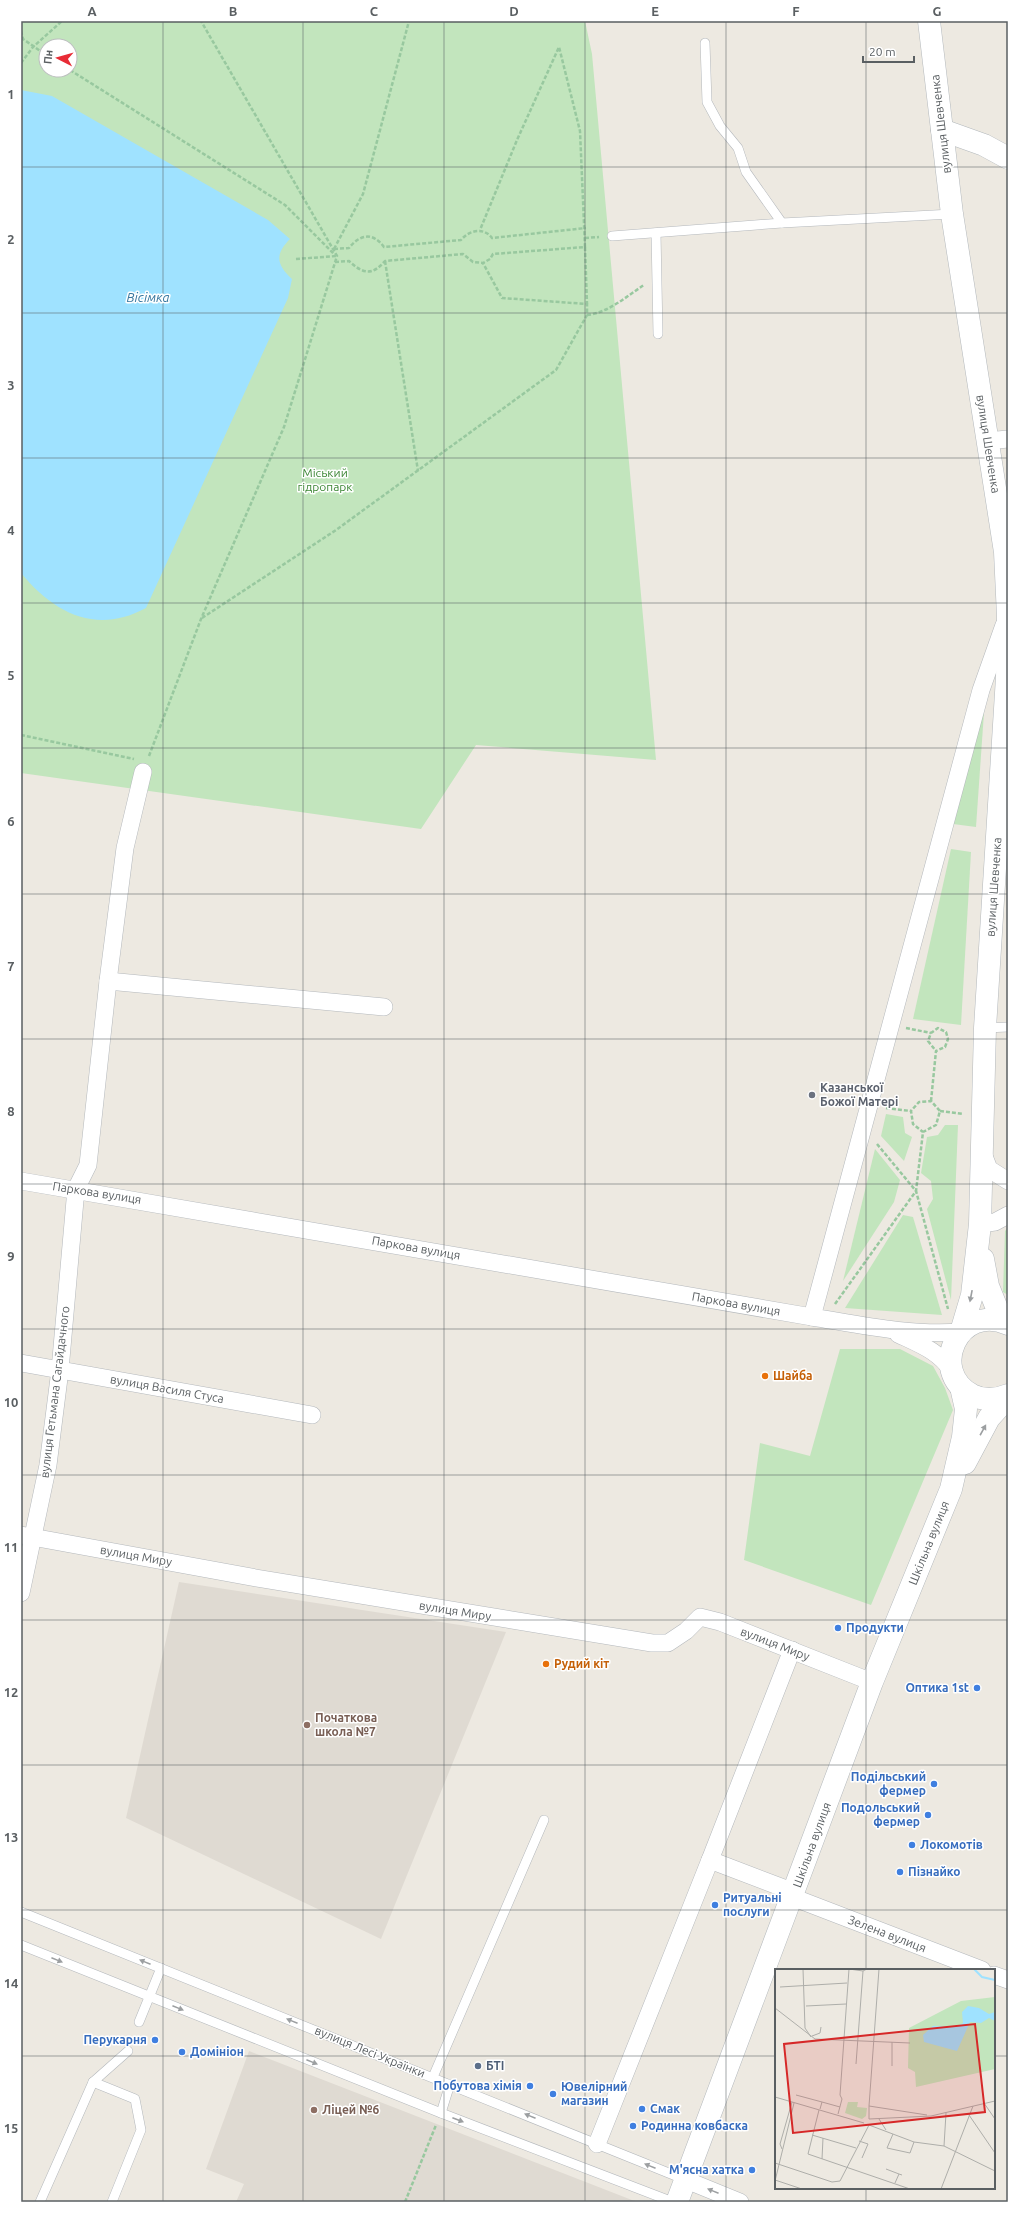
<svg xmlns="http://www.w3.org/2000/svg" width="1029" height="2223" font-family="Ubuntu,sans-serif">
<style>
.education{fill:#dfdad2}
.green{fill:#c2e5bd;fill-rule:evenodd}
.water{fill:#9fe2ff}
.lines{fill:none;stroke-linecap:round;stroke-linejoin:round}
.lane-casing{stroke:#b4b8bc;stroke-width:10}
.street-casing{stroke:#b4b8bc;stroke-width:18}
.secondary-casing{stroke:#b3b8bc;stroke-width:23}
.path{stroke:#98c89f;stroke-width:2.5;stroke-dasharray:4 2;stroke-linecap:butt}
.lane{stroke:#fff;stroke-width:9}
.street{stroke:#fff;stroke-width:17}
.secondary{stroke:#fff;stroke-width:22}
.oneway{fill:#9c9fa1}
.grid{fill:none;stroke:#5a5f62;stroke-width:1;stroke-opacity:0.55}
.worship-dot{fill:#6b7280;stroke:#fff;stroke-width:1.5}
.food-dot{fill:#e8710a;stroke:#fff;stroke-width:1.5}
.shop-dot{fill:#3f7fe0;stroke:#fff;stroke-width:1.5}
.education-dot{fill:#8d6e63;stroke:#fff;stroke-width:1.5}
.service-dot{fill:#5c6f8a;stroke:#fff;stroke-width:1.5}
.labels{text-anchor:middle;stroke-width:3;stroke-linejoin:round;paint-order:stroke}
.street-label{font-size:12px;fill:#5a5f62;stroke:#fff}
.park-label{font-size:12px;fill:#3c8635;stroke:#fff}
.worship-label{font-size:12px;font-weight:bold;fill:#5b616d;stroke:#fff;text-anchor:start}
.food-label{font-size:12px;font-weight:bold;fill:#c56008;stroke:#fff;text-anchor:start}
.shop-label{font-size:12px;font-weight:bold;fill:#366cbe;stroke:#fff;text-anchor:start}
.education-label{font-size:12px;font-weight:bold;fill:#785e54;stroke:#fff;text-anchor:start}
.service-label{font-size:12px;font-weight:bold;fill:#4e5e75;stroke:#fff;text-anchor:start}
.water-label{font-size:13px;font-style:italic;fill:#38779f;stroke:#fff}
.inset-river{fill:none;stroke:#9fe2ff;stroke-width:2}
.inset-road{fill:none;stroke:#aeaeaa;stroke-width:1}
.view{fill:#d62828;fill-opacity:0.15;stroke:#d62828;stroke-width:2}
.inset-edge{fill:none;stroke:#5a5f62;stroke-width:2}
.neatline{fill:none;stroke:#5a5f62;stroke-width:1.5}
.grid-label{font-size:13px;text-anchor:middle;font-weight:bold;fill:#5a5f62}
</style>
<rect width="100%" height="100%" fill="#ede9e1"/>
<g class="education">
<path d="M179 1582 506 1632 381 1939 126 1818Z"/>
<path d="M249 2051 637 2202H236L244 2184 206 2169Z"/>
</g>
<g class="green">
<path d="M21 21H585L592 54 656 760 476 745 421 829 21 773ZM46 46H70V70H46Z"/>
<path d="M985 698 976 827 953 824Z"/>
<path d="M951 849 971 852 961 1025 913 1019Z"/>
<path d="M886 1114 903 1117 905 1133 912 1137 904 1161 881 1136Z"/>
<path d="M945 1125H958L951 1300 927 1209 933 1199 931 1181 921 1173 927 1137 938 1135Z"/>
<path d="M875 1149 900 1180 894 1202 843 1281Z"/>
<path d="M903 1215 913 1217 942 1315 845 1308Z"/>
<path d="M1008 1227V1295L1003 1292 1005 1231Z"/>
<path d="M840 1349H900L933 1366 945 1388 953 1410 871 1605 744 1560 760 1443 810 1456Z"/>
</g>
<path class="water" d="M21 90 52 96 268 220 290 239C274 255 277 265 292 279L288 298 146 608C96 635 54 613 21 573Z"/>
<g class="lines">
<defs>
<g id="lane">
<path d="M705 43 707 102 720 126 738 148 746 172 782 223"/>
<path d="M656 233 658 334"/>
<path d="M612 236 782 223 952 214"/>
<path d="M985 1028 1008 1027"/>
<path d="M21 1912 686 2180"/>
<path d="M21 1945 441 2113 673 2202"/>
<path d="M139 2022 161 1968"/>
<path d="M433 2077 544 1820"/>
<path d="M441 2113 450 2084"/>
<path d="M40 2202 93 2082"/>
<path d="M112 2202 141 2130 135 2099 93 2082 128 2051"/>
</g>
<g id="street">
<path d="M987 441 1008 439"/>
<path d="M108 981 384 1007"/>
<path d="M982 1151 989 1169 1008 1181"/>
<path d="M21 1181 812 1317"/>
<path d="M980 1224 995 1222 1008 1215"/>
<path d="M961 1332C911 1336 861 1325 812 1317L981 690 1004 625"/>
<path d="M898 1334C919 1344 939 1351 952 1371"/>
<path d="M21 1363 312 1415"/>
<path d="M21 1535 256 1578 652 1643H668L686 1631 700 1617 720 1622 872 1682"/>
<path d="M21 1593 48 1465 60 1370 76 1189 88 1165 108 981 125 848 143 772"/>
<path d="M710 1860 792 1650"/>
<path d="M792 1897 982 1970"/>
<path d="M994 1975 1008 1980"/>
<path d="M597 2144 710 1860 794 1892"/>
<path d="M686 2180 740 2202"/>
</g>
<g id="secondary">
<path d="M929 21 952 214 1005 552 1008 616 1007 677 985 1028 980 1224 972 1295 961 1332"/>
<path d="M942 130 984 145 1008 158"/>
<path d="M983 1259 988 1286 1002 1321"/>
<path d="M1008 1324C959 1302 927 1371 972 1395 984 1401 996 1400 1008 1395"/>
<path d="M965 1463 989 1418 1008 1397"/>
<path d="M677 2202 872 1682 951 1489 963 1437 966 1409 961 1387"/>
</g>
</defs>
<use href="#lane" class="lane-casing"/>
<use href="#street" class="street-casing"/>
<use href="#secondary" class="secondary-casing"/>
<g class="path">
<path d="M21 31 23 39 46 55"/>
<path d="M21 63 33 47 62 21"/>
<path d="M70 70 285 205 335 255"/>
<path d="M585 238 599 237"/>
<path d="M585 247 587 304"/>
<path d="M334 249 349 248C360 234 373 232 384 247L461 240C469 230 484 227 492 238L586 228"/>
<path d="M334 249 363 194 409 21"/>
<path d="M296 259 337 256"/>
<path d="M385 261 418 471"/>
<path d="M335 262 349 261C363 274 372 276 385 261L463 254 473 262 483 263 490 259 493 254 585 247 580 131 559 47 517 140 480 230"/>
<path d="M587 315C608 313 627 296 644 285"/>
<path d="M202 618 336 530 556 370 587 315V304L502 298 483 263"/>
<path d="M21 735 134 759"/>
<path d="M149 756 201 619 284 427 337 256 201 21"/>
<path d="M906 1028 931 1033"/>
<path d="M931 1101 936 1051 945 1047 948 1039 946 1032 938 1028 931 1033 928 1041 936 1051"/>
<path d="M886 1108 911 1111"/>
<path d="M940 1111 963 1114"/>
<path d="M877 1144 916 1191 948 1309"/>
<path d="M835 1304 916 1191 923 1132 936 1125 940 1111 931 1101 919 1102 911 1111 913 1124 923 1132"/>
<path d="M405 2202 436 2125"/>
</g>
<use href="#lane" class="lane"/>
<use href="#street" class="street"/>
<use href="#secondary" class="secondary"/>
</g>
<defs><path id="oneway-solid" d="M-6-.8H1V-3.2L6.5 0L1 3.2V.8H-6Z"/></defs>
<g class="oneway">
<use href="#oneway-solid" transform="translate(971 1296) rotate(101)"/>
<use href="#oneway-solid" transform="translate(983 1430) rotate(-61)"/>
<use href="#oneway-solid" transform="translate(57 1960) rotate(22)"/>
<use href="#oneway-solid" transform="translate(145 1962) rotate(-158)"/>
<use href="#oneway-solid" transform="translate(178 2008) rotate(22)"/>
<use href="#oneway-solid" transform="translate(292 2021) rotate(-158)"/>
<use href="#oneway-solid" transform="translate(312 2062) rotate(22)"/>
<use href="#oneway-solid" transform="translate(530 2116) rotate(-158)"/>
<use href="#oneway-solid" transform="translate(458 2120) rotate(21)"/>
<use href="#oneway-solid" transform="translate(650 2166) rotate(-158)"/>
<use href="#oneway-solid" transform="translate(713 2191) rotate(-158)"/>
</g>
<path class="grid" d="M163 21V2202M303 21V2202M444 21V2202M585 21V2202M726 21V2202M866 21V1970M21 167H1008M21 313H1008M21 458H1008M21 603H1008M21 748H1008M21 894H1008M21 1039H1008M21 1184H1008M21 1329H1008M21 1475H1008M21 1620H1008M21 1765H1008M21 1910H1008M21 2056H776M994 2056H1008M866 2188V2202"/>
<circle class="worship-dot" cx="812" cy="1095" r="4"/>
<g class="food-dot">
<circle cx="765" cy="1376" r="4"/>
<circle cx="546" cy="1664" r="4"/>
</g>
<g class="shop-dot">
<circle cx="838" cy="1628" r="4"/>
<circle cx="977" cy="1688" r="4"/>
<circle cx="934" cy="1784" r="4"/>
<circle cx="928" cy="1815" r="4"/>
<circle cx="912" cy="1845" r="4"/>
<circle cx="900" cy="1872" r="4"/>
<circle cx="715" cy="1905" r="4"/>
<circle cx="155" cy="2040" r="4"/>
<circle cx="182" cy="2052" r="4"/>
<circle cx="530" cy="2086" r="4"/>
<circle cx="553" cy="2094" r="4"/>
<circle cx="642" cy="2109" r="4"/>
<circle cx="633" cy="2126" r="4"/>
<circle cx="752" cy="2170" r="4"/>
</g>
<g class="education-dot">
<circle cx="307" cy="1725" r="4"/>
<circle cx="314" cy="2110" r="4"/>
</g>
<circle class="service-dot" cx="478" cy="2066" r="4"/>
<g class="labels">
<g class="street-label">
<text transform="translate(941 124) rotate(-97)" y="4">вулиця Шевченка</text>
<text transform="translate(988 444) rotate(81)" y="4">вулиця Шевченка</text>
<text transform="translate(994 887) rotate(-86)" y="4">вулиця Шевченка</text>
<text transform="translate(97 1193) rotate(9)" y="4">Паркова вулиця</text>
<text transform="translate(416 1248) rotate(10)" y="4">Паркова вулиця</text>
<text transform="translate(736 1304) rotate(10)" y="4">Паркова вулиця</text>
<text transform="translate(167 1389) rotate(10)" y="4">вулиця Василя Стуса</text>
<text transform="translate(55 1392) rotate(-83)" y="4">вулиця Гетьмана Сагайдачного</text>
<text transform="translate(929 1543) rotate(-68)" y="4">Шкільна вулиця</text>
<text transform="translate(136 1556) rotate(10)" y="4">вулиця Миру</text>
<text transform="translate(455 1611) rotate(9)" y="4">вулиця Миру</text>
<text transform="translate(775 1644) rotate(21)" y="4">вулиця Миру</text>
<text transform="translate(812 1845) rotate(-70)" y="4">Шкільна вулиця</text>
<text transform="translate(887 1934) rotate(21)" y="4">Зелена вулиця</text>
<text transform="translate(370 2052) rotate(22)" y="4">вулиця Лесі Українки</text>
</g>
<g class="park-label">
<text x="325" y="477">Міський<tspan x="325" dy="14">гідропарк</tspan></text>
</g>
<g class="worship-label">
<text x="820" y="1092">Казанської<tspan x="820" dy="14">Божої Матері</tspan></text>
</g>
<g class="food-label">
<text x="773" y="1380">Шайба</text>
<text x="554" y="1668">Рудий кіт</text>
</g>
<g class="shop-label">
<text x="846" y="1632">Продукти</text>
<text x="969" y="1692" text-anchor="end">Оптика 1st</text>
<text x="926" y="1781" text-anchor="end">Подільський<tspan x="926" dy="14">фермер</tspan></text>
<text x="920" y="1812" text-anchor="end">Подольський<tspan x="920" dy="14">фермер</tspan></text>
<text x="920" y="1849">Локомотiв</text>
<text x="908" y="1876">Пiзнайко</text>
<text x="723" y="1902">Ритуальнi<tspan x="723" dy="14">послуги</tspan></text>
<text x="147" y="2044" text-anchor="end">Перукарня</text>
<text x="190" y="2056">Домiнiон</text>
<text x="522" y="2090" text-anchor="end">Побутова хiмiя</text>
<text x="561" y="2091">Ювелiрний<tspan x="561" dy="14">магазин</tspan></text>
<text x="650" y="2113">Смак</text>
<text x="641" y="2130">Родинна ковбаска</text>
<text x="744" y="2174" text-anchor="end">М'ясна хатка</text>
</g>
<g class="education-label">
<text x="315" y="1722">Початкова<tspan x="315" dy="14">школа №7</tspan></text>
<text x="322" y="2114">Ліцей №6</text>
</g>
<g class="service-label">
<text x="486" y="2070">БТI</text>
</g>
<g class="water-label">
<text x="148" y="302">Вісімка</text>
</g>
</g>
<g transform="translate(775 1969)">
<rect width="220" height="220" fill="#ede9e1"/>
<path d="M220 28V100L141 118 140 103 133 99 134 59 186 32ZM73 133H83L82 138 92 139 91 147 87 150 70 144Z" fill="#c2e5bd"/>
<path d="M193 37 204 39 214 45 220 43V52L214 49 206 54 195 53 182 82 149 73 148 66 158 57 181 58 188 54 187 43Z" fill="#9fe2ff"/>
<path class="inset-river" d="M199 0 207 8 220 11"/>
<path class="inset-road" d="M28 0 30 59 36 68M5 18 72 14M31 37 71 35M0 39 40 70 135 74M37 67 45 64 46 58M117 73V97M81 95 88 2 92 0M21 126 47 133 45 140M0 128 89 154M47 133 65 138M209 134 220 150M94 137 104 0M44 141 33 185 135 220M63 145 67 130 65 126 74 0 88 2M194 146 220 184M94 150V137L152 146M94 150 156 147 220 132M104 150 111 161M118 165 112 179 135 184 139 173M37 166 81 179M84 172 93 175 87 189M169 177 171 144M7 180 5 175 17 133M47 190 48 169M0 194 57 213 65 212 94 156 139 173 169 177 220 202M111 200 124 205M0 211 27 220M0 212 19 134M120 214 124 205 127 206M166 220 198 137"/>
<path class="view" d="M200 55 210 143 18 164 9 75Z"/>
<rect width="220" height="220" class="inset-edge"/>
</g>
<rect width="1029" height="2223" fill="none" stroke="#ffffff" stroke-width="44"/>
<g transform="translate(58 58) rotate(276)"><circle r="19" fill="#ffffff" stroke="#bdbfc0"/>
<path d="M0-3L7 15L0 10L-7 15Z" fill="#e82c36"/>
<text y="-6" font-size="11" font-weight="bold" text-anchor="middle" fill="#5a5f62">Пн</text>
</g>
<path d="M863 56v6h51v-6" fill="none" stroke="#5a5f62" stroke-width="2"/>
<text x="869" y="56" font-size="12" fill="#5a5f62" stroke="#ffffff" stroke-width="3" paint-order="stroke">20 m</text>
<rect x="22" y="22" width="985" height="2179" class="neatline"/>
<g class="grid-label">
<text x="92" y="16">A</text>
<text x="233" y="16">B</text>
<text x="374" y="16">C</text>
<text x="514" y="16">D</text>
<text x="655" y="16">E</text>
<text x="796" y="16">F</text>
<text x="937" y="16">G</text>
<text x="11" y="99">1</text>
<text x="11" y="244">2</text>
<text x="11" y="390">3</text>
<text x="11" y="535">4</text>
<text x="11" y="680">5</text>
<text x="11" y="826">6</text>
<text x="11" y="971">7</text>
<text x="11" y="1116">8</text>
<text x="11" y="1261">9</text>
<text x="11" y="1407">10</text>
<text x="11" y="1552">11</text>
<text x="11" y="1697">12</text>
<text x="11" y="1842">13</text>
<text x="11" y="1988">14</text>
<text x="11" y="2133">15</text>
</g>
</svg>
